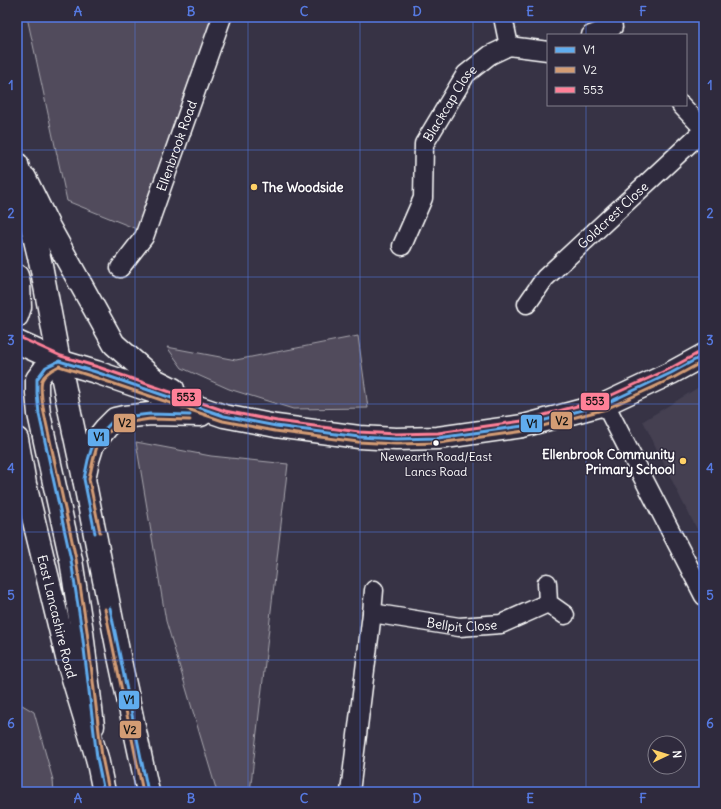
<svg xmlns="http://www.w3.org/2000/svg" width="721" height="809" font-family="Delius,sans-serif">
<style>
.built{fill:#444051}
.green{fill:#514c5c;stroke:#a8a6ae}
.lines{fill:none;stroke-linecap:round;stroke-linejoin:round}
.street-casing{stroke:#fff;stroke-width:21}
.secondary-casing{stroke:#fff;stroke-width:25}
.highway-casing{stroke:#fff;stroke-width:25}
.street{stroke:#2f2a3d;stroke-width:18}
.secondary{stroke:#2f2a3d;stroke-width:22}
.highway{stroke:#2f2a3d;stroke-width:22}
.bus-1-casing{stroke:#2f2a3d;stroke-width:6}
.bus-2-casing{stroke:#2f2a3d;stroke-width:6}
.bus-3-casing{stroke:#2f2a3d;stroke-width:6}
.bus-1{stroke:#60acee;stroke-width:3}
.bus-2{stroke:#d39c74;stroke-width:3}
.bus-3{stroke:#ff8098;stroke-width:3}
.grid{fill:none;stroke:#567ae2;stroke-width:1;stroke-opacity:0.55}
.poi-dot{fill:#ffd166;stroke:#2f2a3d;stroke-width:1.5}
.bus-dot{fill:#fff;stroke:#2f2a3d;stroke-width:1.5}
.labels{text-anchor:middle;stroke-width:3;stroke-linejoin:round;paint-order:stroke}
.bus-label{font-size:12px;fill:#fff;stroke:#2f2a3d}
.street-label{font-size:13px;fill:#fff;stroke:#2f2a3d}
.poi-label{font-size:13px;font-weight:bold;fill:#fff;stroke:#2f2a3d;text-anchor:start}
.line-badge{stroke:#2f2a3d;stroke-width:1.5}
.pale-badge-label{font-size:11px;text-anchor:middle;font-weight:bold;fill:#111}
.neatline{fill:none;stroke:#567ae2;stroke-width:1.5}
.grid-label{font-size:13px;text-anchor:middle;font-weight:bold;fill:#567ae2}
</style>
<rect width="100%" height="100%" fill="#373345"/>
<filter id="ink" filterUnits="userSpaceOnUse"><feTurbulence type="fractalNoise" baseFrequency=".025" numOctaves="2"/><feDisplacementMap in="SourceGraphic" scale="8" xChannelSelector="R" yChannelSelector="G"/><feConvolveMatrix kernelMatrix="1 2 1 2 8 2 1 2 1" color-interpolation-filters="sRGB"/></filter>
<g filter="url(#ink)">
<path class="built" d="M704 384V542L682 501 643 421Z"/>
<g class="green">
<path d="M27 17H212L139 230 67 201Z"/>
<path d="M358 336 368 408 293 409 229 389 182 368 167 347 236 360Z"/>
<path d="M136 442 211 456 288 464 250 792H217L166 621Z"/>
<path d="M17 702 34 712 53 780 54 792H17Z"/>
</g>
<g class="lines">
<defs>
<g id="street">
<path d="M503 17 509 46"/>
<path d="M591 35 613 27"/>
<path d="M681 105 704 129"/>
<path id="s1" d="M402 246 423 198 424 144 466 74 490 55 509 46 548 51"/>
<path id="s2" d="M120 268 144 237 222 17"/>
<path id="s3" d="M527 304 545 278 704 130"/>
<path d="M605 404 704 596"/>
<path d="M547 583 548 603 565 615"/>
<path id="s4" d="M372 613 459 627 501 624 548 603"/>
<path d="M350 792 372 613 374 590"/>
</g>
<g id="secondary">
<path d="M25 178 49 227 114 344 155 380 173 389"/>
<path d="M17 276 19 284 20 307 17 316"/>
<path d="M17 342 59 361 96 372 224 416 276 426 359 437 396 439 438 438 523 426 605 404 671 373 704 355"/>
<path d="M59 361 46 367 37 379V393L39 414 71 560 82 632 93 726"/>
<path d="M84 479 88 460 93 444 106 428 115 419 124 417 150 414 201 415"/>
</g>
<g id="highway">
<path d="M17 164 41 265 59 361 84 479 120 661 148 792"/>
<path id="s5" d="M17 439 25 484 68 662 97 758 104 792"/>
</g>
</defs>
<use href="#street" class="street-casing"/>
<use href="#secondary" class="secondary-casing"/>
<use href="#highway" class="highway-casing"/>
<use href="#street" class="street"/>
<use href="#secondary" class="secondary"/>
<use href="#highway" class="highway"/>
<defs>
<g id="bus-1">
<path d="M95 533 84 479 88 460 93 444 106 428 115 419 124 417 150 414 190 415"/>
<path d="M110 608 148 792"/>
<path d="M104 792 97 758 82 632 71 560 39 414 37 393V379L46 367 59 361 96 372 224 416 276 426 359 437 396 439 438 438 523 426 605 404 671 373 704 355"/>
</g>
<g id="bus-2">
<path d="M100 532 89 479 93 461 97 446 110 431 118 424 150 419 190 420"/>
<path d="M105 609 143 792"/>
<path d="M109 791 102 757 87 631 76 559 44 413C43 407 40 386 42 380 45 373 53 369 59 366L94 377 223 421 275 431 358 442 396 444 439 443 524 431 606 409 673 378 704 361"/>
</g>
<path id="bus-3" d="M19 337 61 356 98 367 225 411 277 421 359 432 396 434 438 433 522 421 603 399 669 369 702 351"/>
</defs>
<use href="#bus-1" class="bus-1-casing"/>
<use href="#bus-2" class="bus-2-casing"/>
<use href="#bus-3" class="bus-3-casing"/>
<use href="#bus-1" class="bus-1"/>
<use href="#bus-2" class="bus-2"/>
<use href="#bus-3" class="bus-3"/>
</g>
</g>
<path class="grid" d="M135 17V792M248 17V792M360 17V792M473 17V792M586 17V35M586 105V792M17 150H704M17 277H704M17 404H704M17 532H704M17 660H704"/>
<g class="poi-dot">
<circle cx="254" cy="187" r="4"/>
<circle cx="683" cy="461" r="4"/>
</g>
<circle class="bus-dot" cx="436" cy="443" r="3.5"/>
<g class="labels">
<g class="bus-label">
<text x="436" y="461">Newearth Road/East<tspan x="436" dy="15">Lancs Road</tspan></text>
</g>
<g class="street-label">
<text dy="5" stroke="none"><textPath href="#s1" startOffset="155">Blackcap Close</textPath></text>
<text dy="5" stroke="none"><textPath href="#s2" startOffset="136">Ellenbrook Road</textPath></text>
<text dy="5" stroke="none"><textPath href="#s3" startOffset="124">Goldcrest Close</textPath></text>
<text dy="5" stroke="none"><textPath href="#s5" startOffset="182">East Lancashire Road</textPath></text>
<text dy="5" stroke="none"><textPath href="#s4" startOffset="91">Bellpit Close</textPath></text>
</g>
<g class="poi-label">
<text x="262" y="192">The Woodside</text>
<text x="675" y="459" text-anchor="end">Ellenbrook Community<tspan x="675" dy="15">Primary School</tspan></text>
</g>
</g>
<g class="line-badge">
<rect x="171" y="388" width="31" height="19" rx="4" fill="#ff8098"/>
<rect x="580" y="392" width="30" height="19" rx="4" fill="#ff8098"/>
<rect x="550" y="411" width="23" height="19" rx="4" fill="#d39c74"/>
<rect x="113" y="413" width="23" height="20" rx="4" fill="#d39c74"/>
<rect x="520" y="414" width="23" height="19" rx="4" fill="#60acee"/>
<rect x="87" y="428" width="23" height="19" rx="4" fill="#60acee"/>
<rect x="118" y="690" width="22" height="20" rx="4" fill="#60acee"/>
<rect x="119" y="720" width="23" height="19" rx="4" fill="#d39c74"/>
</g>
<g class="pale-badge-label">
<text x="186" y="401">553</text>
<text x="595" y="405">553</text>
<text x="562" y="425">V2</text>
<text x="125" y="427">V2</text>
<text x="532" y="428">V1</text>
<text x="99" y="441">V1</text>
<text x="129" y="704">V1</text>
<text x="130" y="734">V2</text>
</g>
<rect width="721" height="809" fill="none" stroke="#2f2a3d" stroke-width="44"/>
<rect x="547" y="34" width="140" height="72" fill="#2f2a3d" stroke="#827f8b"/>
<rect x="555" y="47" width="20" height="6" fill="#60acee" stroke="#827f8b"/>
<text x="583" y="54" font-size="12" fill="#ffffff">V1</text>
<rect x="555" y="67" width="20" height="6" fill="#d39c74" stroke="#827f8b"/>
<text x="583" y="74" font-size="12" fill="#ffffff">V2</text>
<rect x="555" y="87" width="20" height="6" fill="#ff8098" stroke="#827f8b"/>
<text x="583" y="94" font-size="12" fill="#ffffff">553</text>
<g transform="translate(667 755) rotate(86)"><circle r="19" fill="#2f2a3d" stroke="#827f8b"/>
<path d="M0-3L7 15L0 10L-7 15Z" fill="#ffd166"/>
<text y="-6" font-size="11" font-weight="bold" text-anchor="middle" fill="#ffffff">N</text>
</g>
<rect x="22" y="22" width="677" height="765" class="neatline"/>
<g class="grid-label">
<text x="78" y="16">A</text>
<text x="191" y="16">B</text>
<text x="304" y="16">C</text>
<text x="417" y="16">D</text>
<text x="530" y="16">E</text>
<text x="643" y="16">F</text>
<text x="11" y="90">1</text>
<text x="710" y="90">1</text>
<text x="11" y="218">2</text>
<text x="710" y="218">2</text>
<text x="11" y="345">3</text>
<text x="710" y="345">3</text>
<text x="11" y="473">4</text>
<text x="710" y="473">4</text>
<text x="11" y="600">5</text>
<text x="710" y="600">5</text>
<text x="11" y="728">6</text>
<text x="710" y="728">6</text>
<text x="78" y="803">A</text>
<text x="191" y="803">B</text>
<text x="304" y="803">C</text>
<text x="417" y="803">D</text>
<text x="530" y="803">E</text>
<text x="643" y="803">F</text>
</g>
</svg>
